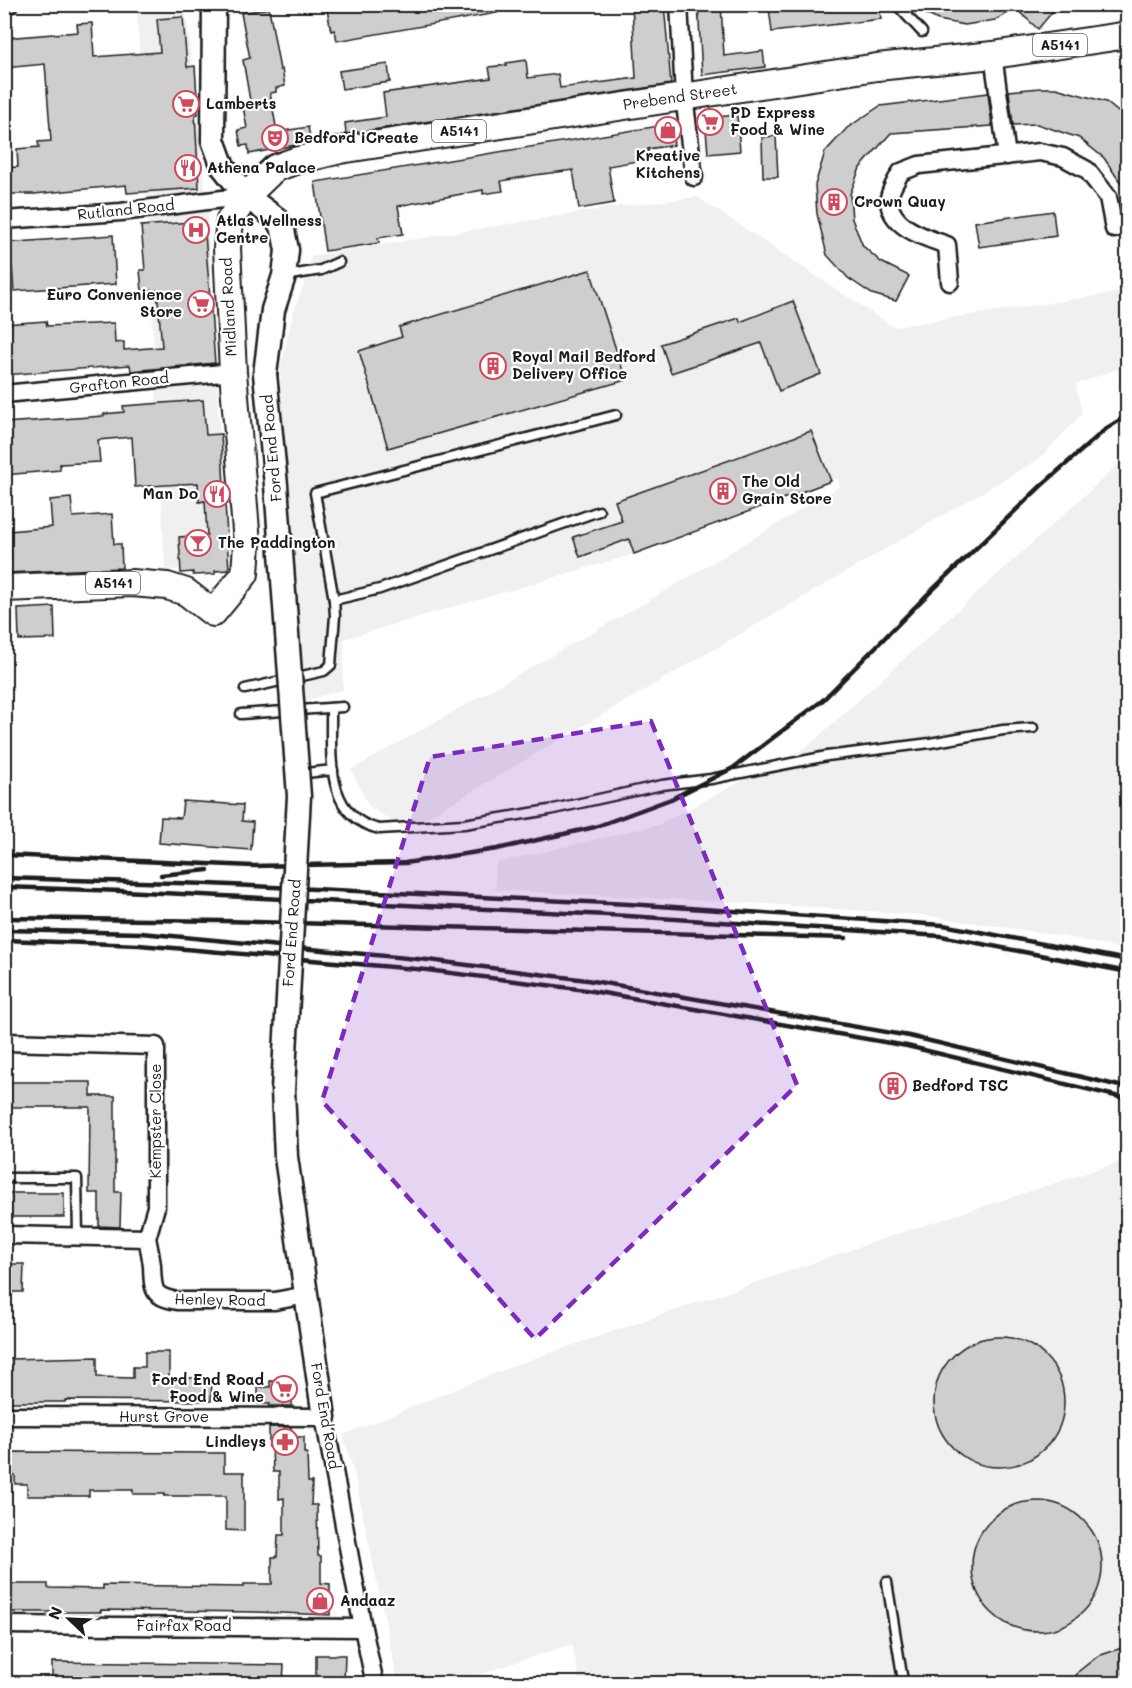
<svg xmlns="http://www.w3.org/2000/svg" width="1132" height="1688" font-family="Mali,sans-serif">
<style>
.built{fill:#f0f0f0}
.building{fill:#cecece;stroke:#1c1c1c;stroke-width:1.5}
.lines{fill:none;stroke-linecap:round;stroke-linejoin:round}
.lane-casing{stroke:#1c1c1c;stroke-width:13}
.street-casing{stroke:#1c1c1c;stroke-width:21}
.secondary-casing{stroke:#1c1c1c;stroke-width:27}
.primary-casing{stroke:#1c1c1c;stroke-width:30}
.lane{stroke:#fff;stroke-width:8}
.street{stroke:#fff;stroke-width:16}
.secondary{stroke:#fff;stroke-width:22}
.primary{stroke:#fff;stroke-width:26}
.rail{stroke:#1c1c1c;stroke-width:4.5}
.secondary-bridge-casing{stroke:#1c1c1c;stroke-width:27;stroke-linecap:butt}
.secondary-bridge{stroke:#fff;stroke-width:22}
.marked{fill:#7b2cbf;fill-opacity:0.2;stroke:#7b2cbf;stroke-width:4.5;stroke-dasharray:12 8;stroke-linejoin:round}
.labels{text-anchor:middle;stroke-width:4.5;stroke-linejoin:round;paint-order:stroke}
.shield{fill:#fff;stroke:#606060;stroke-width:1.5}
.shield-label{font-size:14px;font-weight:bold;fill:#1c1c1c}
.street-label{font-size:15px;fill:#1c1c1c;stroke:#fff}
.poi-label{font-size:15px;font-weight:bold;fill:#1c1c1c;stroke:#fff;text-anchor:start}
</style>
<rect width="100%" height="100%" fill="#fff"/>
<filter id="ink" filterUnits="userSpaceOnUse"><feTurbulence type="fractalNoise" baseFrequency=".0167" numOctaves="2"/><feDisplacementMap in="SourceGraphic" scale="12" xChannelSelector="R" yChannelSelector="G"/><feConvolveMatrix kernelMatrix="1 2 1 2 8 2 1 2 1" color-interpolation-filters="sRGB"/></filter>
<g filter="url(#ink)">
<g class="built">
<path d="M137 11H186L207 207 227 568 165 570Z"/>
<path d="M697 197 893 327 1127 291V366L1076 384 1082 414 1039 459 433 814 420 821 396 824 369 806 351 770 674 586 840 486 837 478 634 554 344 639 343 690 300 702 280 370 293 313 306 279 311 256 614 207Z"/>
<path d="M1127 457V950L1062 936 921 915 766 904 496 890V863L658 825 807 747Z"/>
<path d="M1120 1162 1128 1186 1127 1683H580L572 1644 453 1683H398L355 1477 343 1435 515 1365 894 1235Z"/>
</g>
<g class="building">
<path d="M326 4H496L497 13 337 41 335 30 331 31Z"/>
<path d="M632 4H664L671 84 346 134 345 123 386 117 383 93 491 78 489 67 507 65 506 63 526 60 528 78 558 74 560 88 636 78Z"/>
<path d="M698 4H721L724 56 763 51 765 67 702 75Z"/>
<path d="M802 4H879L881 19 772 32 769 8Z"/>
<path d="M906 4H1059L1038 29 1016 9 995 20 965 25 938 20Z"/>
<path d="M269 8 280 70 282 69 285 86 276 88V92L270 93 277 132 308 127 311 142 249 154 248 145 241 146 238 130 247 128 243 107 251 106 243 60 250 58 241 13Z"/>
<path d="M183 17 187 67 195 66 198 114 195 115 199 188 127 193 126 185 34 194H4V168L18 167 17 149 39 147 38 142 51 141 45 64 4 68V38L78 32 77 24 92 23 94 57 160 52 157 19Z"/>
<path d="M388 64 390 82 342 89 339 71Z"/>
<path d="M1040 88H1056L1106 102 1128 120V194L1104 158 1079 138 1037 124 1013 125 1009 91Z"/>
<path d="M988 93 992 126 891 133 860 168 850 194 852 219 863 246 881 262 909 276 896 301 872 294 848 278 827 255 817 214 815 185 825 152 847 128 880 106Z"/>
<path d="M737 115 740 151 708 154 705 118Z"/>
<path d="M671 124 674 145 648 149 649 159 608 166 614 203 579 209 573 170 535 175 501 181 503 191 483 194V190L398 206 403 234 378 238 379 243 325 251 315 182Z"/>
<path d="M776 136 778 177H763L762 137Z"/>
<path d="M1053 211 1056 236 979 247 975 222Z"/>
<path d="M204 221 215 363 131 371 130 365 4 375V324L46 321 47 326 114 323 115 343 124 342V350L162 347 157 290 142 291 140 270H145L141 226Z"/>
<path d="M113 235 116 284 14 291 12 267H4V243Z"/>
<path d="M590 270 626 380 388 448 359 351 402 337 399 327Z"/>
<path d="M793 301 821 374 779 391 761 343 671 373 661 344 739 318 740 322Z"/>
<path d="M203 400 206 435 221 434 229 570 215 571V574L193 575V572L181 573 179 537 207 535 205 501 199 502 198 483 135 487 132 437 98 440 100 462 60 464V470L4 475V423L104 416V414L124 412 123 406Z"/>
<path d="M811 431 831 481 634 554 629 539 580 557 573 537 622 521 615 501Z"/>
<path d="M71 498 73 517 112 514 114 544H121L122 568 4 573V558H11L9 531 52 527 50 500Z"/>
<path d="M54 607 55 639 19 640 18 609Z"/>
<path d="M183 801 243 805 242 821 253 822 251 850 159 843 161 817 181 818Z"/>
<path d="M4 1082H91V1096H115V1192H121L120 1227 99 1226V1193H89L90 1107H4Z"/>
<rect x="4" y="1193" width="60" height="24"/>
<path d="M4 1264H24L23 1292H4Z"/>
<circle cx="999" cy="1402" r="65"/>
<path d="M145 1352H169V1378H212L211 1401 65 1400V1402H5L8 1359 97 1357V1377L133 1378V1367H145Z"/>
<path d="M270 1381 292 1382V1406H269L270 1404H258V1387H270Z"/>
<path d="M269 1427H291V1437H304V1453H307L308 1482H312L311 1505H317L318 1556H321V1583L330 1584V1615L256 1612 101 1610V1612H4V1584H48V1588L103 1589V1585L244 1587V1584H272V1557H277L278 1535H284V1498L279 1499V1472H273L272 1447H269Z"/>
<path d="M4 1452 224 1453V1472H244V1531L226 1530V1496H164L165 1494H133V1490H89V1496H27V1484H15V1475H4Z"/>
<circle cx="1037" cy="1566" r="65"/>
<path d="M1128 1646V1683H1071L1079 1671 1098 1656Z"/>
<path d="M316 1655H345L344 1683H316Z"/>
<path d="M52 1662 284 1665 283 1683H52Z"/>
</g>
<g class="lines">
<defs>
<g id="lane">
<path d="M896 4 922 32"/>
<path d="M284 276 321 270 339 262"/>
<path d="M334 600 315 493 616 415"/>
<path d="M245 689 324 671 331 665 335 616 334 600 380 589 599 511"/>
<path d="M331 708C332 753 323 816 379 829L464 824 549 810 662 785 711 779 827 756 930 743 1003 730 1033 728"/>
<path d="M241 714 343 707"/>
<path d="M297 774 333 770"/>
<path d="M4 1178H77L78 1236"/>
<path d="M887 1582 903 1681 901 1684"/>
</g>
<g id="street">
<path d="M679 4 684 96 694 177"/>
<path d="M4 5 9 4"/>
<path d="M993 55 1007 156"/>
<path d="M4 220 121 212 246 196"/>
<path d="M950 282 947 245C926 238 888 227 889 198 890 190 897 179 901 172L919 165 1040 152 1063 157 1087 170 1108 197 1114 229"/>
<path d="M4 394 233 372"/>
<path d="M4 1042 156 1046V1207L147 1238"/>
<path d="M4 1235 147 1238C149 1247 151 1257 152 1266 153 1290 152 1297 178 1301H275L306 1295"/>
<path d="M4 1416 324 1417 363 1628 375 1684"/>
<path d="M4 1625 363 1628"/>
</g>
<g id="secondary">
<path d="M214 4 213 140 223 167 246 196 277 219 283 230 287 250 284 276 273 310 265 374"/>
<path d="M283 1090 286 1157 324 1417"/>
</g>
<path id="primary" d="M4 588 132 583 167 586 186 592 213 613 245 574 247 543 233 372 227 248 230 220 246 196 275 168 295 161 340 150 877 67 993 55 1128 35"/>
</defs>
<use href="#lane" class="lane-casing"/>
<use href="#street" class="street-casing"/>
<use href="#secondary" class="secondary-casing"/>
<use href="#primary" class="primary-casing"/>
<use href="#lane" class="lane"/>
<use href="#street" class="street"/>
<use href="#secondary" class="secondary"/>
<use href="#primary" class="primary"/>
<g class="rail">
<path d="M4 855 253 866 405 863 497 849 595 827 671 799 733 768 823 700 924 598 1042 485 1107 428 1128 415"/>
<path d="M161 875 208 870"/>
<path d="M4 878 209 884 629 904 943 925 1128 960"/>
<path d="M4 887 122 891 628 916 941 936 1128 972"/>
<path d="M4 918 224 921 846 938"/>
<path d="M4 930 141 933 428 960 587 980 909 1036 1128 1088"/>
<path d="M4 940 139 945 427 970 586 990 907 1046 1128 1099"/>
</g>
<defs>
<path id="secondary-bridge" d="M265 374 276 485 299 796 283 1090"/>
</defs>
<use href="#secondary-bridge" class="secondary-bridge-casing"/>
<use href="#secondary-bridge" class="secondary-bridge"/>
</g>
</g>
<path class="marked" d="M651 721 797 1085 535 1339 322 1101 430 757Z"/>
<defs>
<symbol id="supermarket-ring" viewBox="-11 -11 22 22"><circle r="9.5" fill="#fff" stroke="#d1495b" stroke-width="1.5"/><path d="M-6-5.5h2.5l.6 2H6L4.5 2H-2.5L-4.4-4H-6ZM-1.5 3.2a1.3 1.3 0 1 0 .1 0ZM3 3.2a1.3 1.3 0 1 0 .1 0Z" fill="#d1495b"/></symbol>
<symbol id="shop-ring" viewBox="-11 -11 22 22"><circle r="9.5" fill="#fff" stroke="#d1495b" stroke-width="1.5"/><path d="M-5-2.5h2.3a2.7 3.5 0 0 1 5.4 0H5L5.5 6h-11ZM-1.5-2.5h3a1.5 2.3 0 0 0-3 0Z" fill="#d1495b"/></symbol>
<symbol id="theatre-ring" viewBox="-11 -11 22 22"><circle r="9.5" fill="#fff" stroke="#d1495b" stroke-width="1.5"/><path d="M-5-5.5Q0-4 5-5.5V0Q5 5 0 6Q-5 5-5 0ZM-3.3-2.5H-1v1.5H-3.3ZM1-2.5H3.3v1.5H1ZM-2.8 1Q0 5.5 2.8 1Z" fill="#d1495b"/></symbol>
<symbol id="restaurant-ring" viewBox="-11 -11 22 22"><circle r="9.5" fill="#fff" stroke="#d1495b" stroke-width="1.5"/><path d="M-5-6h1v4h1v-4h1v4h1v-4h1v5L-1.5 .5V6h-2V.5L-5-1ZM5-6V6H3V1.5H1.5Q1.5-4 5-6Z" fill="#d1495b"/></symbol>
<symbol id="building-ring" viewBox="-11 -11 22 22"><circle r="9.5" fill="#fff" stroke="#d1495b" stroke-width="1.5"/><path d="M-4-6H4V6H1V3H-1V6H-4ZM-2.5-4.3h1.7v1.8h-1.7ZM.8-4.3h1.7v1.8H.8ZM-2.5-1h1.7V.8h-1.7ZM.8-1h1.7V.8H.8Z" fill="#d1495b"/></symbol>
<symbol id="hospital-ring" viewBox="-11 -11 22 22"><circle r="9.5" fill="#fff" stroke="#d1495b" stroke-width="1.5"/><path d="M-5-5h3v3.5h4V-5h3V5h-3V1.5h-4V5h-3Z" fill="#d1495b"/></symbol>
<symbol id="bar-ring" viewBox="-11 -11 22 22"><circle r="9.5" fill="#fff" stroke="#d1495b" stroke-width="1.5"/><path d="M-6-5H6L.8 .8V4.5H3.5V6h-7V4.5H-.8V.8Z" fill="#d1495b"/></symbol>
<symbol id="pharmacy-ring" viewBox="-11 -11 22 22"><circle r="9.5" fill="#fff" stroke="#d1495b" stroke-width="1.5"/><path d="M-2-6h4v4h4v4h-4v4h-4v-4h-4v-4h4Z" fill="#d1495b"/></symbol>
</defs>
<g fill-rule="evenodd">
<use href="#supermarket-ring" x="171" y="89" width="30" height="30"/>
<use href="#supermarket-ring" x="695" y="107" width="30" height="30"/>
<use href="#shop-ring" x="653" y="115" width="30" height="30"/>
<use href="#theatre-ring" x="260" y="123" width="30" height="30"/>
<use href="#restaurant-ring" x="173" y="153" width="30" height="30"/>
<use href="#building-ring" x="819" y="187" width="30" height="30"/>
<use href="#hospital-ring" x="181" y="215" width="30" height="30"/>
<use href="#supermarket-ring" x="186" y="289" width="30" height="30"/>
<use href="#building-ring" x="478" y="351" width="30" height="30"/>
<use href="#building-ring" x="708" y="476" width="30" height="30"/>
<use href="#restaurant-ring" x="202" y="479" width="30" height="30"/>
<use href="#bar-ring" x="183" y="528" width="30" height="30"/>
<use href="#building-ring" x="878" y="1071" width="30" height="30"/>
<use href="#supermarket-ring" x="269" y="1374" width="30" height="30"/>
<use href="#pharmacy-ring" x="270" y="1427" width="30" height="30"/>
<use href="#shop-ring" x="305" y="1586" width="30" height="30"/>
</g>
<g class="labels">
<g class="shield">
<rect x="1033" y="34" width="54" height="22" rx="4.5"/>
<rect x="432" y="120" width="54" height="22" rx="4.5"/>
<rect x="86" y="572" width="54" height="22" rx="4.5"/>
</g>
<g class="shield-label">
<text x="1060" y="50">A5141</text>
<text x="459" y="136">A5141</text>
<text x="113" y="588">A5141</text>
</g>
<g class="street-label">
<text transform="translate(680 97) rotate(-8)" y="5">Prebend Street</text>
<text transform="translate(126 210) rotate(-6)" y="5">Rutland Road</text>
<text transform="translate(229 307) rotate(-93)" y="5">Midland Road</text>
<text transform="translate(119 383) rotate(-6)" y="5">Grafton Road</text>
<text transform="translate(272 448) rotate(-95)" y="5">Ford End Road</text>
<text transform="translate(292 933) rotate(-86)" y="5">Ford End Road</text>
<text transform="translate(156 1121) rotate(-90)" y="5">Kempster Close</text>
<text transform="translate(220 1300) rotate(1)" y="5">Henley Road</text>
<text transform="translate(325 1416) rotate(80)" y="5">Ford End Road</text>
<text x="164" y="1422">Hurst Grove</text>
<text x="184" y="1631">Fairfax Road</text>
</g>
<g class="poi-label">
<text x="206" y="109">Lamberts</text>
<text x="730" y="118">PD Express<tspan x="730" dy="17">Food &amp; Wine</tspan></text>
<text x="294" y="143">Bedford iCreate</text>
<text x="668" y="161" text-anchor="middle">Kreative<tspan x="668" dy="17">Kitchens</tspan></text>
<text x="207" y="173">Athena Palace</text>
<text x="854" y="207">Crown Quay</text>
<text x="216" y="226">Atlas Wellness<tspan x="216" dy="17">Centre</tspan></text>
<text x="182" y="300" text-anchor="end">Euro Convenience<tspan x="182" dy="17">Store</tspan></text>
<text x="512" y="362">Royal Mail Bedford<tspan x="512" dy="17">Delivery Office</tspan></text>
<text x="742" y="487">The Old<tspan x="742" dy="17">Grain Store</tspan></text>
<text x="198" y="499" text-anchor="end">Man Do</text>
<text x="218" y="548">The Paddington</text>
<text x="912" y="1091">Bedford TSC</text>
<text x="264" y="1385" text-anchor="end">Ford End Road<tspan x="264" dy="17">Food &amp; Wine</tspan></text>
<text x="266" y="1447" text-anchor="end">Lindleys</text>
<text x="340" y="1606">Andaaz</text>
</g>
</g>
<rect width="1132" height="1688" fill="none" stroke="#fff" stroke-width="24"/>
<rect x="12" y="12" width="1108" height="1664" fill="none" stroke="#1c1c1c" stroke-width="2" filter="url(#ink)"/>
<g transform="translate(69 1619) rotate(293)" stroke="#ffffff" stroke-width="4.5" paint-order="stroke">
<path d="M0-4.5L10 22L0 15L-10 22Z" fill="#1c1c1c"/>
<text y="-9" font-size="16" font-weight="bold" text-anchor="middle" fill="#1c1c1c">N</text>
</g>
</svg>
